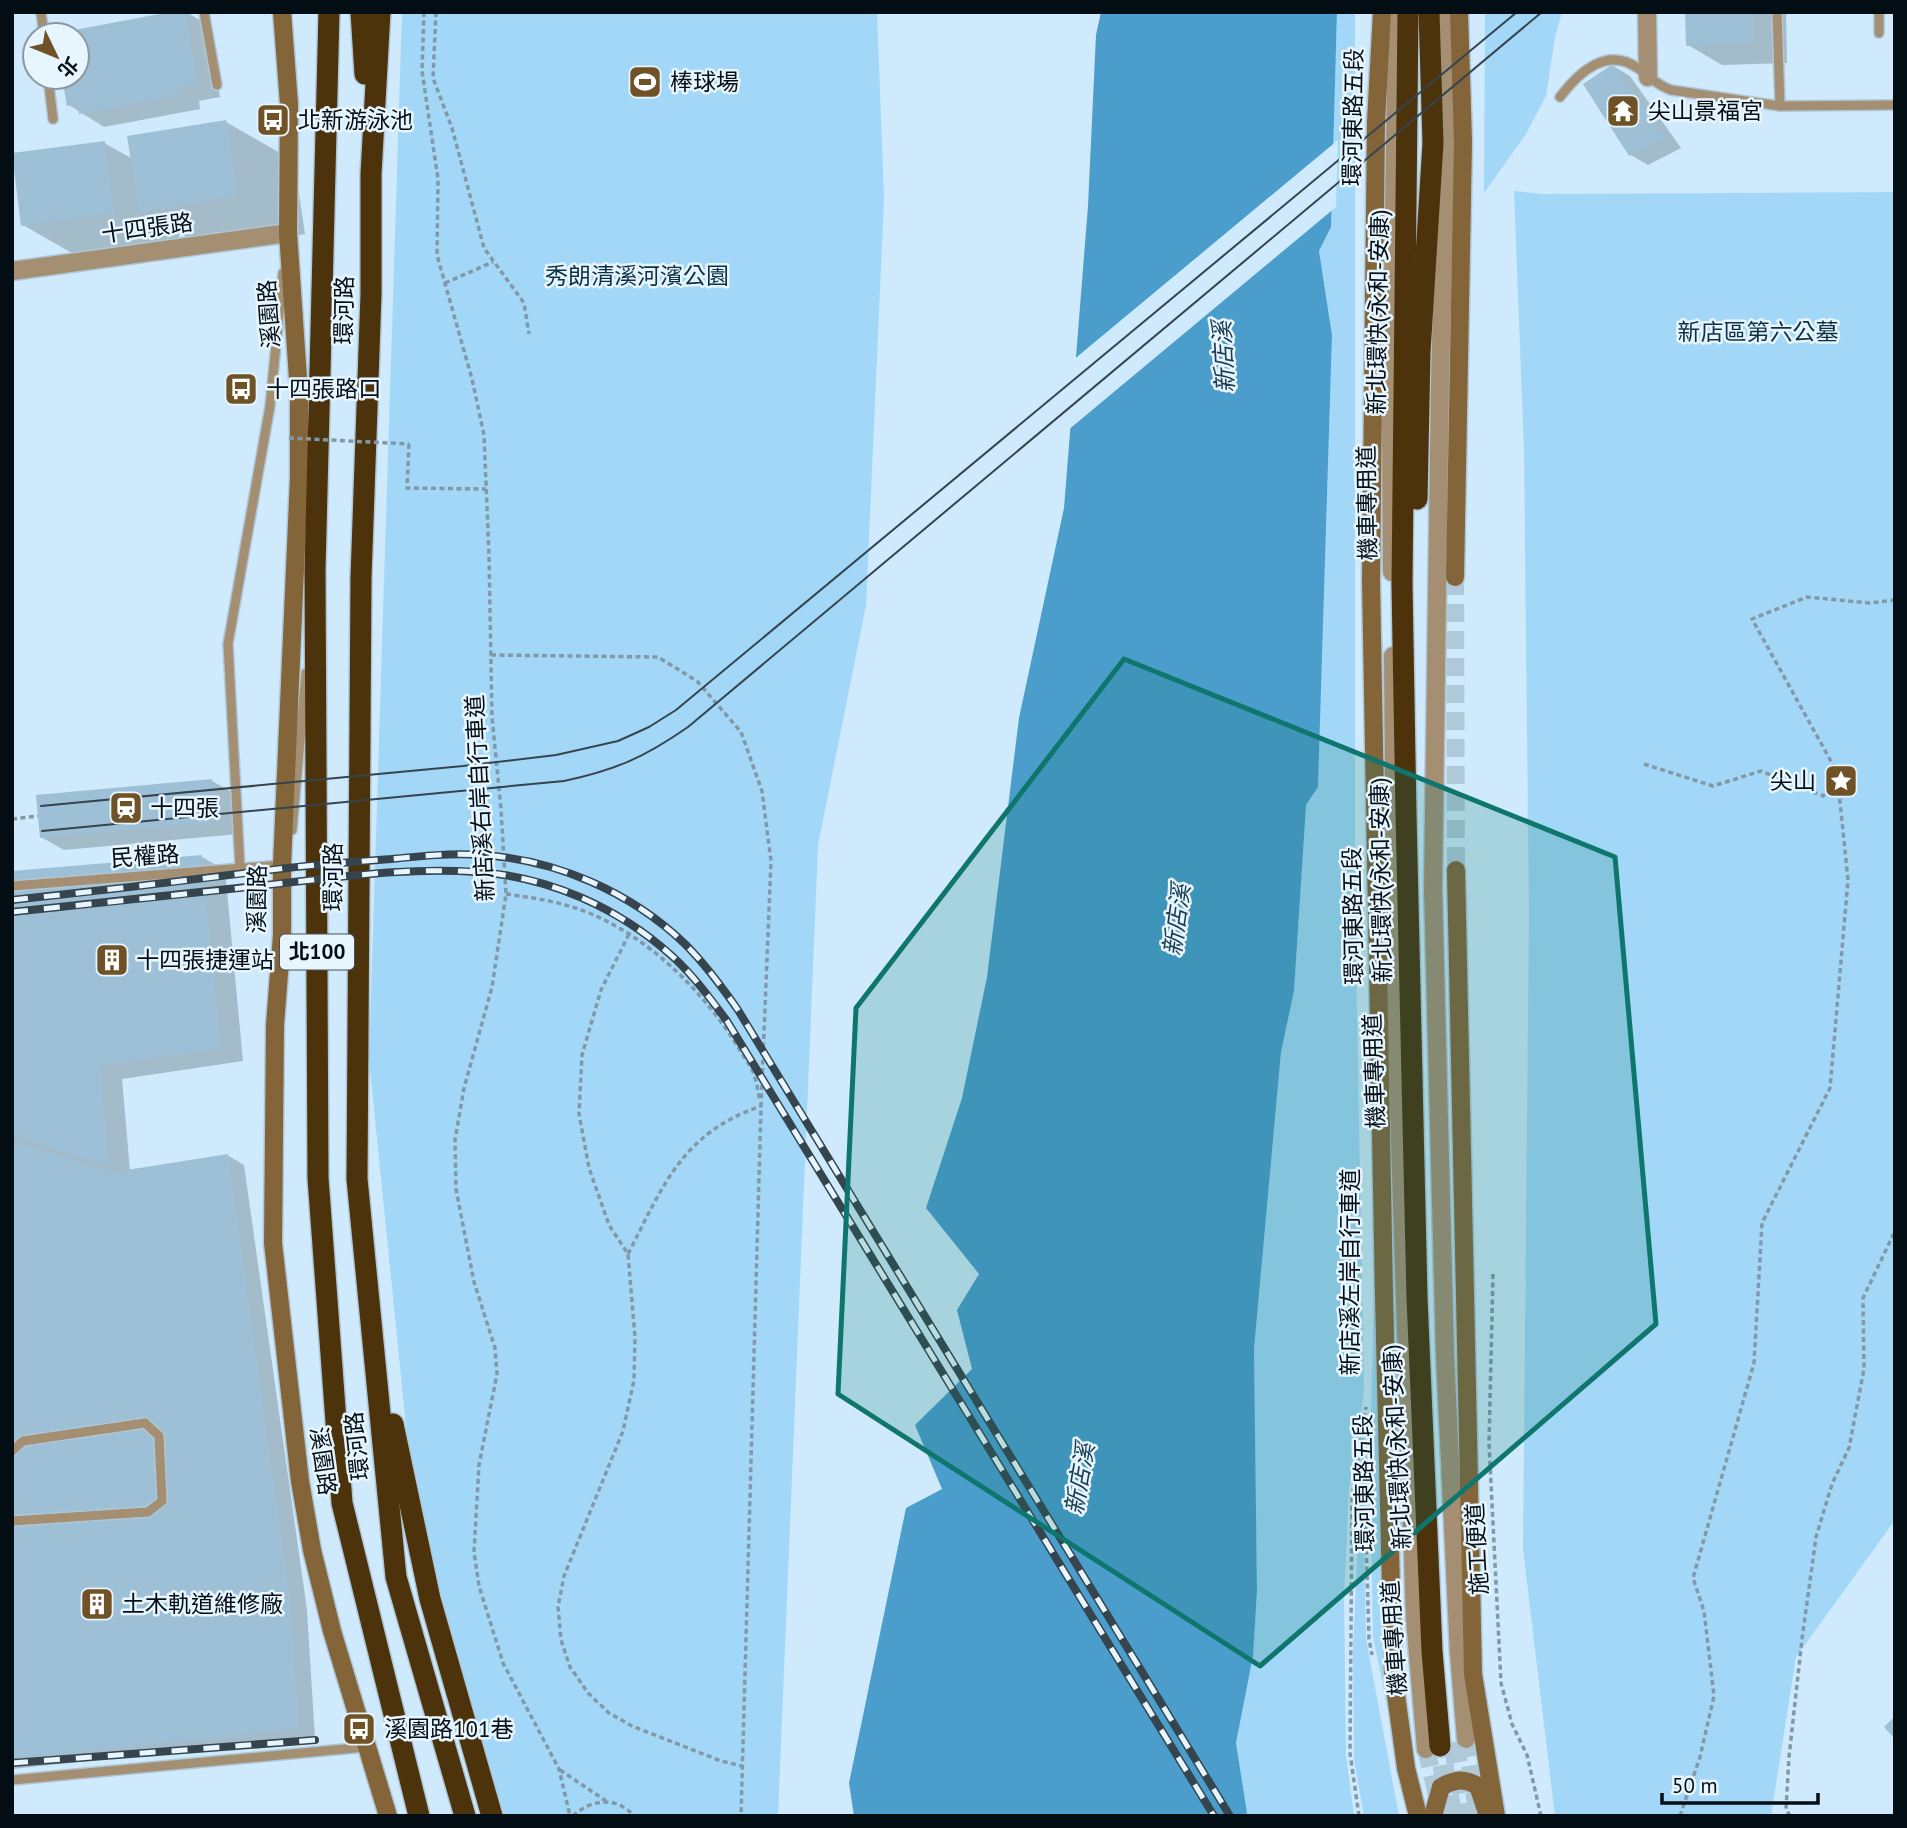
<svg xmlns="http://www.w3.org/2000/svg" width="1907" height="1828" font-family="'PT Sans','Noto Sans TC',sans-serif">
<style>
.green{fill:#a2d7f8}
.water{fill:#4b9dcc}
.pier{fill:#ceeafc}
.shadow{fill:#0003}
.building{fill:#9ec0d6}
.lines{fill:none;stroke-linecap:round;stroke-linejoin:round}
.street-tunnel{stroke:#b0c9d9;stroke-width:18;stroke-dasharray:18 9;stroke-linecap:butt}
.secondary-tunnel{stroke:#b0c9d9;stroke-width:18;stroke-dasharray:18 9;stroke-linecap:butt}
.highway-tunnel{stroke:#b0c9d9;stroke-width:21;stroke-dasharray:21 10;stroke-linecap:butt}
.lane-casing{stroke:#aec7d7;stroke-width:12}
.street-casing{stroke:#aec7d7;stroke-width:21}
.secondary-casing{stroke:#aec7d7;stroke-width:21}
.highway-casing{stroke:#aec7d7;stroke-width:24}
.path{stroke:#8398a6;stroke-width:3.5;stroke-dasharray:5 3.5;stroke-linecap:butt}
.lane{stroke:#a48f73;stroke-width:9}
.street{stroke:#a48f73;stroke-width:18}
.secondary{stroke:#84653a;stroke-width:18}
.highway{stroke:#4c330c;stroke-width:21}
.tram{stroke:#36444e;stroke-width:2}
.rail-casing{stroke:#36444e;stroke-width:8}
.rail{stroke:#e7f5fe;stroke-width:5;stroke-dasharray:16;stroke-linecap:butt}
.path-bridge{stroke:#8398a6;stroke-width:3.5;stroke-dasharray:5 3.5;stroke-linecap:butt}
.marked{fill:#0f766e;fill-opacity:0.2;stroke:#0f766e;stroke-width:5;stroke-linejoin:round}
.labels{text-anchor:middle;stroke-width:5;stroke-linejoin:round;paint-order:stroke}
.shield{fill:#e7f5fe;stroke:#47535a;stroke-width:2}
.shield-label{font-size:21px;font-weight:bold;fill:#030d14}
.poi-label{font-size:23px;fill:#030d14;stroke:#e7f5fe;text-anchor:start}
.street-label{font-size:23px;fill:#030d14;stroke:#e7f5fe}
.park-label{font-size:23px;fill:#0c3145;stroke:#e7f5fe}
.water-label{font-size:24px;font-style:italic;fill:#193c51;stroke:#e7f5fe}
</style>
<rect width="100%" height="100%" fill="#ceeafc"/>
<g class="green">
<path d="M402 12H877L884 199 866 605 818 845 778 1816H503L442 1606 408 1446 369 1059Z"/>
<path d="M1337 12H1355V908L1364 1392 1349 1488 1344 1599 1346 1755 1354 1816H1244L1247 1813 1236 1743 1253 1656 1257 1591 1254 1349 1281 1052 1294 991 1306 805 1318 787 1332 335 1319 251 1331 227Z"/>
<path d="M1485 12H1562L1555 37 1546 96 1526 134 1484 193Z"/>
<path d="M1514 191 1543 194 1895 192V1520L1796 1657 1771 1816H1555L1523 1549 1529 915 1524 450Z"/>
<path d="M1374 1281 1389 1678 1414 1816H1409L1373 1636 1370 1464Z"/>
<path d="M1362 1451 1366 1639 1399 1816H1364L1354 1760 1353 1652Z"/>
</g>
<path class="water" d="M1101 12H1337L1331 227 1319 251 1332 335 1318 787 1306 805 1294 991 1281 1052 1254 1349 1257 1591 1253 1656 1236 1743 1247 1813 1244 1816H854L849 1783 906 1508 942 1489 915 1425 972 1369 957 1310 979 1274 926 1208 962 1098 987 977 1019 718 1064 508 1088 206 1096 35Z"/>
<path class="pier" d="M1338 140 1336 207 1067 431 1072 361Z"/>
<g class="shadow">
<path d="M180 12H186L208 25 220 97 199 101 200 109 104 127 69 105 64 77H77V35H56Z"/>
<path d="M1687 12H1786L1787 63 1722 65 1688 45Z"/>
<path d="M1613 66 1630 76 1681 148 1648 165 1631 155Z"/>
<path d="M226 122 294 161 305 234 208 250 179 233 181 252 91 264 23 225 104 143 133 159Z"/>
<path d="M212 781 235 794 238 834 64 850 41 837Z"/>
<path d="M202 857 225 870 243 1061 122 1079 130 1171 227 1155 244 1165 307 1610 315 1738 12 1769V873Z"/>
</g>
<g class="building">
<path d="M170 12H185L198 84 176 88 178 96 79 114 77 104 67 106 62 77H77V35L53 34Z"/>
<path d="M1685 12H1753V44L1686 46Z"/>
<path d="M1613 64 1666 138 1629 156 1583 84Z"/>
<path d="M226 120 238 196 139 212 127 136Z"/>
<path d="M105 141 114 213 21 226 12 153Z"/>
<path d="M212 779 215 822 40 838 36 795Z"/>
<path d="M202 855 221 1049 100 1066 109 1167 12 1136V871Z"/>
<path d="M12 1140 114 1172 228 1154 290 1600 299 1729 12 1759Z"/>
<path d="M1895 1716V1739L1884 1727Z"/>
</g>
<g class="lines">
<g class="street-tunnel">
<path d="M1466 1739 1478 1816"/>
<path d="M1426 1749 1439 1804"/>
</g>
<path class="secondary-tunnel" d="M1455 577 1456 870"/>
<g class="highway-tunnel">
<path d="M1453 1742 1468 1816"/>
<path d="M1443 1765 1452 1816"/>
</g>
<defs>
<g id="lane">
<path d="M41 12 44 35"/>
<path d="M204 12 217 85"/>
<path d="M1777 12 1780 106"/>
<path d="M1879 12V33"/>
<path d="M48 77 53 119"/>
<path d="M1560 97C1578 73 1607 45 1639 69 1650 77 1657 85 1671 90L1780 106 1895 105"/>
<path d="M292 830 306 673"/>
<path d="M240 868 228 644 270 406 283 273"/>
<path d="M12 886 282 865"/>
<path d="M12 1451 23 1441 145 1423 159 1436 162 1501 148 1512 12 1521"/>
<path d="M12 1780 366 1747"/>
</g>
<g id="street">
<path d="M1443 12 1446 142 1440 383 1433 888 1445 1355 1459 1654 1466 1739"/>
<path d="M1647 12 1648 77"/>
<path d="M12 271 288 233"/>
<path d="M1392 572 1391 420 1397 12"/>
<path d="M1393 656 1396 1013 1415 1619 1426 1749"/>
</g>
<g id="secondary">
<path d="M282 12 289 104 288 233 299 393V478L282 865V935L275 1025 273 1243 300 1481 312 1550 332 1631 388 1816"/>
<path d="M1382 12 1376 122 1371 581 1384 1296 1393 1673 1406 1768 1418 1816"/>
<path d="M1455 577 1463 142 1459 12"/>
<path d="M1456 870 1473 1674 1496 1816"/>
<path d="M1433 1816 1441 1787C1455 1779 1464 1778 1478 1786L1488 1816"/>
</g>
<g id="highway">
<path d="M329 12 315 570 318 1178 342 1503 419 1816"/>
<path d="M361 12 365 74"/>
<path d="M380 12 371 174V294L361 578 357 1179 396 1577 465 1816"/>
<path d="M1408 12 1402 584 1406 815 1417 1298 1432 1651 1440 1746"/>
<path d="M1417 499 1420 352 1433 143 1429 12"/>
<path d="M393 1424 430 1599 492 1816"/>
</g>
</defs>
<use href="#lane" class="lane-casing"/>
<use href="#street" class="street-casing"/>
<use href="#secondary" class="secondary-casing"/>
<use href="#highway" class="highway-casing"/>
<g class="path">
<path d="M424 12 422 71 438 179 437 255 472 379 484 435 489 556 492 717 501 809 506 894 492 987 464 1088 455 1140 456 1189 474 1282 495 1348 497 1374 479 1465 474 1552 479 1586 503 1663 559 1769 570 1816"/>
<path d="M436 12 433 78 452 128 484 248 524 303 529 334"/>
<path d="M445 283 493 262"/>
<path d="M409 444 407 488 486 489"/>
<path d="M491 655 658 657 697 681 741 732 762 791 771 861 761 1106 741 1816"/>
<path d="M1644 764 1713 786 1761 771 1823 796 1837 772 1752 619 1807 597 1870 603 1895 600"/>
<path d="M12 819 38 816"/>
<path d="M506 894C535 898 562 902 589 913 650 938 704 992 738 1047 743 1056 751 1065 754 1075 757 1083 758 1092 760 1101"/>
<path d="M629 934 601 990 582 1055 579 1114 589 1168 609 1225 628 1254 635 1337 634 1380 623 1431 564 1576 558 1607 561 1640 570 1667 588 1693 609 1713 632 1726 721 1761 742 1766"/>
<path d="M628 1254C663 1186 682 1133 761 1106"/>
<path d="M1493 1274 1489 1443 1501 1683 1512 1724 1527 1755 1541 1816"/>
<path d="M1363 1439 1369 1639 1372 1655"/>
<path d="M560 1770 606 1801"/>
<path d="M573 1816C591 1799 617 1796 634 1816"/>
<path d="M1359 1816 1350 1753 1352 1498 1366 1407"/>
<path d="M1680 1816 1700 1757 1714 1696 1704 1611 1693 1578 1754 1363 1762 1223 1830 1088 1848 880 1837 772"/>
<path d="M1790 1816 1786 1809 1789 1757 1802 1639 1816 1537 1832 1484 1849 1448 1864 1369 1863 1298 1895 1231"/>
</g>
<use href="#lane" class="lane"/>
<use href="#street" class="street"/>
<use href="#secondary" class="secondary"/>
<use href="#highway" class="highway"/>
<g class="tram">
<path d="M41 806 463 766 556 755 618 741 649 727 676 710 1517 12"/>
<path d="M42 831 564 781C616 770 645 757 688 727L1542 12"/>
</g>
<defs>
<g id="rail">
<path d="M12 900C98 891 184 881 270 870 310 865 350 862 391 859 421 856 451 853 481 855 555 859 631 892 685 944 705 964 722 987 738 1010L1230 1816"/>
<path d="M12 912C100 903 188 894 276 884 342 877 410 867 476 872 548 876 619 908 672 956 693 975 710 998 727 1021L1214 1816"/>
<path d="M12 1763 315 1740"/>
</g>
</defs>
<use href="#rail" class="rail-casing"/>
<use href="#rail" class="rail"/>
<path class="path-bridge" d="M289 438 409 444"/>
</g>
<path class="marked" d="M1124 659 1615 857 1656 1324 1260 1666 838 1394 856 1008Z"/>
<defs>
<symbol id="stadium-square" viewBox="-11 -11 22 22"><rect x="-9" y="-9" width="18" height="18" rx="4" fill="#6f5226" stroke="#e7f5fe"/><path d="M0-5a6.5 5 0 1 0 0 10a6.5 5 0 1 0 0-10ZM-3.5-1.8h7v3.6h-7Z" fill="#fff"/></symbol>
<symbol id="temple-square" viewBox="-11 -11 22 22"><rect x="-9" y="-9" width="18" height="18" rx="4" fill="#6f5226" stroke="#e7f5fe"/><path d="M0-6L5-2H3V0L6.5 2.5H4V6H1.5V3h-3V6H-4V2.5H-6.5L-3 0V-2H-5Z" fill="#fff"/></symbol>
<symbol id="bus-square" viewBox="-11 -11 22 22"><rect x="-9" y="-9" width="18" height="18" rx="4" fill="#6f5226" stroke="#e7f5fe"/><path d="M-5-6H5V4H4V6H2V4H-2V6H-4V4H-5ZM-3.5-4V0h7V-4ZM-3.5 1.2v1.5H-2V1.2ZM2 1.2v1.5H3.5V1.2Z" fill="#fff"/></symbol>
<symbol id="sight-square" viewBox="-11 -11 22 22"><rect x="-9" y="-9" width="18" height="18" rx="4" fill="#6f5226" stroke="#e7f5fe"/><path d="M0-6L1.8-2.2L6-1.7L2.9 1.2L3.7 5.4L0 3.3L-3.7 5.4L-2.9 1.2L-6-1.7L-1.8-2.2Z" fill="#fff"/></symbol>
<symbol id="station-square" viewBox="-11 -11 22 22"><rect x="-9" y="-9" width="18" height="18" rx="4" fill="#6f5226" stroke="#e7f5fe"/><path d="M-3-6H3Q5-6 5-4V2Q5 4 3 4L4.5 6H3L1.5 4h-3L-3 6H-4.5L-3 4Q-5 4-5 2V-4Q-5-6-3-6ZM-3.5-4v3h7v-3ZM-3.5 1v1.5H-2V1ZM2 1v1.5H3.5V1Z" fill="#fff"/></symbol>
<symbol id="building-square" viewBox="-11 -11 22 22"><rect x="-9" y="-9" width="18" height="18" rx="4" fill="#6f5226" stroke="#e7f5fe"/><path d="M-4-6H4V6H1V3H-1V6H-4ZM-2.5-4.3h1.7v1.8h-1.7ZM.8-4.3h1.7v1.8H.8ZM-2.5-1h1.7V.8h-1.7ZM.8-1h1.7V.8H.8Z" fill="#fff"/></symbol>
</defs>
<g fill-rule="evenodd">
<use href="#stadium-square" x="626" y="63" width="38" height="38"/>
<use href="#temple-square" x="1604" y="92" width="38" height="38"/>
<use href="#bus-square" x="254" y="101" width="38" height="38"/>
<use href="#bus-square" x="222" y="370" width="38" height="38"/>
<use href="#sight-square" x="1822" y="762" width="38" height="38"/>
<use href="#station-square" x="107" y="789" width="38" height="38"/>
<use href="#building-square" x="93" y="941" width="38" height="38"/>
<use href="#building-square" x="78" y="1585" width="38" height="38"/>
<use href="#bus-square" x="340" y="1710" width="38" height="38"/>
</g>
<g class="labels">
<rect class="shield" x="280" y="934.5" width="74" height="35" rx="5"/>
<g class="shield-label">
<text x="317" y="959">北100</text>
</g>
<g class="poi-label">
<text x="670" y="90">棒球場</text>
<text x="1648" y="119">尖山景福宮</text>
<text x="298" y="128">北新游泳池</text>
<text x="266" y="397">十四張路口</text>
<text x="1816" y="789" text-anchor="end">尖山</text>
<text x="150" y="816">十四張</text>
<text x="136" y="968">十四張捷運站</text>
<text x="122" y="1612">土木軌道維修廠</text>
<text x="384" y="1737">溪園路101巷</text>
</g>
<g class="street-label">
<text transform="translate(1353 117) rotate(-89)" y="8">環河東路五段</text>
<text transform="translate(147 228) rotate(-8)" y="8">十四張路</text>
<text transform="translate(344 310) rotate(-89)" y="8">環河路</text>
<text transform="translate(1378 312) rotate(-89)" y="8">新北環快(永和-安康)</text>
<text transform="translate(269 314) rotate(-94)" y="8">溪園路</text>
<text transform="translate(1367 503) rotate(-91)" y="8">機車專用道</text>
<text transform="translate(480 798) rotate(-93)" y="8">新店溪右岸自行車道</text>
<text transform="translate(145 856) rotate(-4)" y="8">民權路</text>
<text transform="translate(333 877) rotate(-90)" y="8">環河路</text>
<text transform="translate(1381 880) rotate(-91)" y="8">新北環快(永和-安康)</text>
<text transform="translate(257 899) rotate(-89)" y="8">溪園路</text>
<text transform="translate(1353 916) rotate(-91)" y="8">環河東路五段</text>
<text transform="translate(1374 1071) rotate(-92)" y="8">機車專用道</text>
<text transform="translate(1350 1272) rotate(-90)" y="8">新店溪左岸自行車道</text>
<text transform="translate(357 1446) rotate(-96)" y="8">環河路</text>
<text transform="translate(1397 1447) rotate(-93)" y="8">新北環快(永和-安康)</text>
<text transform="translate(323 1461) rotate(82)" y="8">溪園路</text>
<text transform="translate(1364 1483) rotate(-91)" y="8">環河東路五段</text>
<text transform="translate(1477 1549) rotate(-93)" y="8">施工便道</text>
<text transform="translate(1394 1638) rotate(-94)" y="8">機車專用道</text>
</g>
<g class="park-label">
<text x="637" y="284">秀朗清溪河濱公園</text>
<text x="1758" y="340">新店區第六公墓</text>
</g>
<g class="water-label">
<text transform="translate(1224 357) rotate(-93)" y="8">新店溪</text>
<text transform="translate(1177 920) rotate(-82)" y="8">新店溪</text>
<text transform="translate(1080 1479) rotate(-80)" y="8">新店溪</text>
</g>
</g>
<rect width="1907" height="1828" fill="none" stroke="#030d14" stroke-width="28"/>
<g transform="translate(56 56) rotate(133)"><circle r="33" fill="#e7f5fe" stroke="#8c98a0" stroke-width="2"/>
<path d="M0-5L12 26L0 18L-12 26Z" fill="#6f5226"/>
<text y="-10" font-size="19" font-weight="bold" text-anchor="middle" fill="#030d14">北</text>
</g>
<path d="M1662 1793v10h156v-10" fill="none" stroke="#030d14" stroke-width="3.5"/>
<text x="1672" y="1793" font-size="21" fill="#030d14" stroke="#e7f5fe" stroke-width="5" paint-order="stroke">50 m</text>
</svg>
